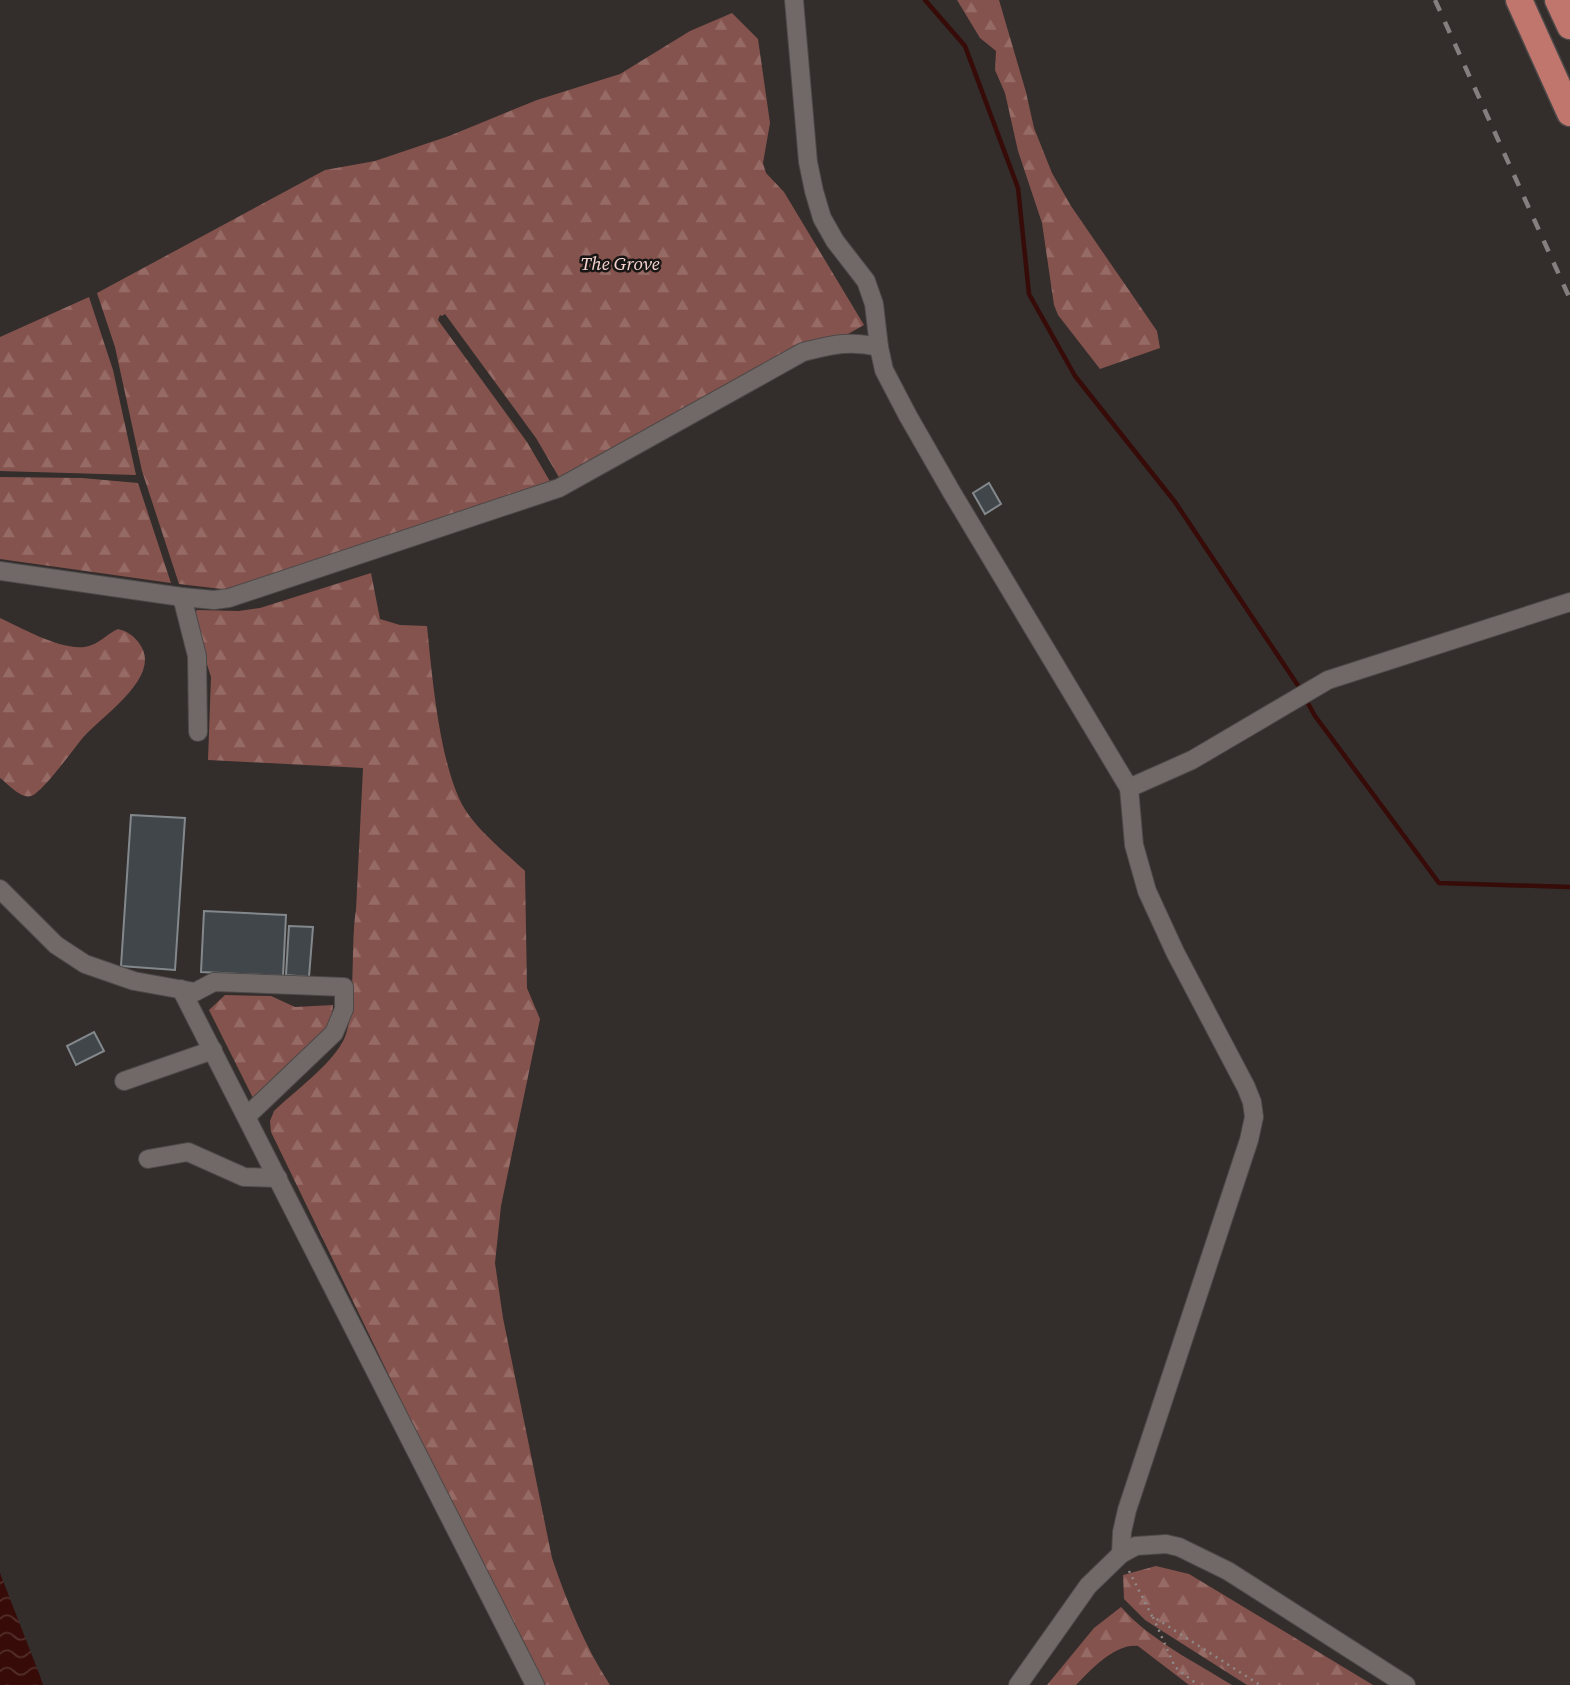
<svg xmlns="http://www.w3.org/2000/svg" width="1570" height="1685" font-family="'Source Serif 4',serif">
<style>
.forest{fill:url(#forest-firs)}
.water{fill:url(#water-waves)}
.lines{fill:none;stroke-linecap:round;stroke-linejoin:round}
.stream{stroke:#360b08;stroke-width:4.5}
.building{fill:#404649;stroke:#82888b;stroke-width:2}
.minor-casing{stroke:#4d4948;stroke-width:20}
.highway-casing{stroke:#4d4948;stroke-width:29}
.path{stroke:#8f8a89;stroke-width:2.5;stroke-dasharray:2 5;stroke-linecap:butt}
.minor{stroke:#706968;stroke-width:18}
.highway{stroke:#c1766d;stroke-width:26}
.rail{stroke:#85807f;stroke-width:4.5;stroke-dasharray:12 12;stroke-linecap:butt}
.labels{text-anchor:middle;stroke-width:5;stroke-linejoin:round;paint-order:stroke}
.park-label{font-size:19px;font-style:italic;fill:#f6d4cf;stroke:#181615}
</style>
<defs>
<pattern id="forest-firs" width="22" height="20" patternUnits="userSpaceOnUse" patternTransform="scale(1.75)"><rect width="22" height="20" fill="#85534d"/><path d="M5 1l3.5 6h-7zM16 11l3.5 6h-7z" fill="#966b66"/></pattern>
<pattern id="water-waves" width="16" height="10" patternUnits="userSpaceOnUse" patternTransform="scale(1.75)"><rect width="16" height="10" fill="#360b08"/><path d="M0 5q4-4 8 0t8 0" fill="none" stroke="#532e2b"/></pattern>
</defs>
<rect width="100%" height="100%" fill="#332d2c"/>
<g class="forest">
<path d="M957 0H999L1026 92 1034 128 1052 173 1071 206 1157 331 1160 348 1100 369 1058 315 1054 305 1042 223 1018 151 1005 93 995 70 996 51 980 38Z"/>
<path d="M732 13 758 39 770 123 763 163 766 173 784 192 864 325 567 491 536 438 445 314 442 316 440 315 438 320 527 442 558 495 257 593 179 584 142 471 115 347 97 293 325 170 375 161 449 136 537 100 620 74 690 31Z"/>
<path d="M89 297 113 370 136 475 0 471V337Z"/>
<path d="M0 477 82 478 138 483 171 583 0 559Z"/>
<path d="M371 573 380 619 400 625 427 626C432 674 440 775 468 814 482 834 507 854 525 871L527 988 540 1019 501 1206 495 1263 503 1318 552 1558C567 1602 584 1645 610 1685H542L458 1518 271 1132 270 1121 274 1111C295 1091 328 1067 342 1043 357 1019 350 944 356 910L363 768 208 760 211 677 192 617 197 610 239 611 260 608Z"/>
<path d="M0 618C22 628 65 653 89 646 100 643 107 634 118 629 127 631 134 636 139 643 165 677 99 717 81 740 72 751 42 793 31 796 21 799 8 784 0 778Z"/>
<path d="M225 995 271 996 295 1007 333 1005 331 1026 258 1100 253 1098 209 1010Z"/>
<path d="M1156 1566 1189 1574 1373 1685H1247L1145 1620 1124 1599 1123 1575Z"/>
<path d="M1121 1607C1150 1640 1195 1662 1232 1685H1189L1138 1646C1115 1643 1091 1670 1076 1685H1047L1094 1628Z"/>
</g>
<path class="water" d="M0 1573 40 1676 43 1685H0Z"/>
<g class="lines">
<g class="stream">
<path d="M925 0 965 46 1018 188 1029 294 1075 376 1175 502 1301 690"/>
<path d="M1305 698 1315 716 1439 883 1570 887"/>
</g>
</g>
<g class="building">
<path d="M989 483 1001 504 985 514 973 493Z"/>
<path d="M131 815 185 818 175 970 121 966Z"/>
<path d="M204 911 286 915 283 976 201 972Z"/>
<path d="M289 926 313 927 309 977 286 975Z"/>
<path d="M94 1032 104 1051 76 1065 67 1046Z"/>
</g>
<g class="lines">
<defs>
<g id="minor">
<path d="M794 0 808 162 814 191 822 218 835 241 866 281 874 304 879 347 884 370 908 416 951 491 1129 788 1134 845 1147 891 1175 952 1246 1087 1252 1102 1254 1117 1249 1140 1127 1510 1122 1532 1121 1554"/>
<path d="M0 571 182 597 214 600 229 598 559 488 803 352C832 345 849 340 879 347"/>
<path d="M182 597 197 656 198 732"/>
<path d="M1129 788 1192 760 1328 680 1570 602"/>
<path d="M0 889 56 945 85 964 134 981 195 992 214 982 344 987V1009L334 1033 247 1116"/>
<path d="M181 989 535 1685"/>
<path d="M124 1081 213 1050"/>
<path d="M148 1159 188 1152 244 1177 278 1178"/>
<path d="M1018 1685 1088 1586 1121 1554 1136 1546 1166 1544 1179 1547 1228 1571 1406 1685"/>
</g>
<g id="highway">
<path d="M1519 0 1570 113"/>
<path d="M1558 0 1570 26"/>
</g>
</defs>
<use href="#minor" class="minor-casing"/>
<use href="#highway" class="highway-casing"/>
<g class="path">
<path d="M1129 1571 1152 1616 1260 1685"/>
<path d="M1153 1617 1175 1667 1198 1685"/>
</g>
<use href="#minor" class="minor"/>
<use href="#highway" class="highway"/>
<path class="rail" d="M1435 0 1570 299"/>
</g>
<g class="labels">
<g class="park-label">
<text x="620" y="270">The Grove</text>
</g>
</g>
</svg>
